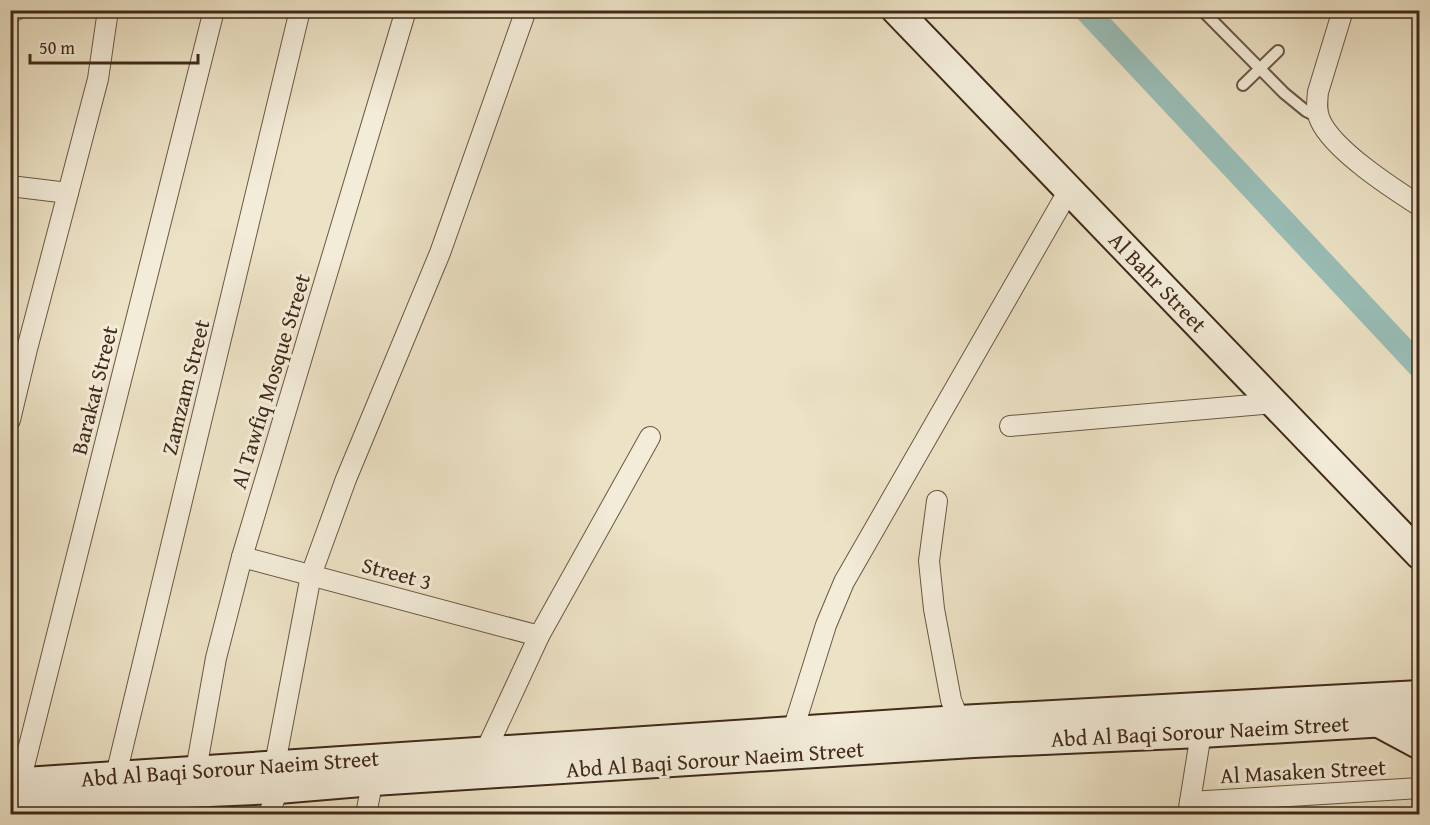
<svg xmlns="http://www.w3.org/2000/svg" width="1430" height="825" font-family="'Gentium Book Plus',serif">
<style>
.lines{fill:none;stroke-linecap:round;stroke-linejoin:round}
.canal{stroke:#99bdb6;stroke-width:24}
.lane-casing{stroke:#6b5844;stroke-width:14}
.street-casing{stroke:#6b5844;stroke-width:22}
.secondary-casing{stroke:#402a19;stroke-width:32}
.lane{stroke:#f3ecd9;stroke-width:10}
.street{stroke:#f3ecd9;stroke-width:20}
.secondary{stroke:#f3ecd9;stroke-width:28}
.labels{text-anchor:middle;stroke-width:6;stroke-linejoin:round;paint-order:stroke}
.street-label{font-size:22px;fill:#402a19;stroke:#f3ecd9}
</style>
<rect width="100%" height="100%" fill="#ece2c5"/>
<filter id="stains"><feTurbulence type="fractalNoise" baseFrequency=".00333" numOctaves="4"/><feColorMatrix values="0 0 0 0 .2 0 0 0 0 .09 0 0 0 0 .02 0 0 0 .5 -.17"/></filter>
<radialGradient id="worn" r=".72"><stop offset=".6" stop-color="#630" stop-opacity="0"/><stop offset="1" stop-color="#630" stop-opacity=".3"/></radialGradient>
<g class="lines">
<path class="canal" d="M1086 10 1420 367"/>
<defs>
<g id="lane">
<path d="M1202 10 1284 93 1306 111 1318 117"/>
<path d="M1299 10H1309"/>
<path d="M1243 85 1278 51"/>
</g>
<g id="street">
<path d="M1343 10 1318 92C1317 102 1316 111 1320 120 1333 150 1392 188 1420 206"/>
<path d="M10 13 16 10"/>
<path d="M10 186 68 193"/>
<path d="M10 420 27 349 98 79 108 10"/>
<path d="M1010 426 1274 403"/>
<path d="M937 501 929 561 934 609 951 700 959 720"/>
<path d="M242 557 539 636"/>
<path d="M793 730 826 625 844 582 1069 190"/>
<path d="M486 750 539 636 650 437"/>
<path d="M275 764 311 575 346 479 440 253 526 10"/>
<path d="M196 770 216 658 242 557 406 10"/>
<path d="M116 775 300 10"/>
<path d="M20 782 214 10"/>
<path d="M1190 802 1420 788"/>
<path d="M157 814 165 783"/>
<path d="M269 814 278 789"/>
<path d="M366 814 375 769"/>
<path d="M1188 814 1201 733"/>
</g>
<g id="secondary">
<path d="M896 10 1420 555"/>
<path d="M1379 723 1420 745"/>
<path d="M10 783 959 720 1420 695"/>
<path d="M10 807 163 794 278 789 373 781 973 743 1201 733 1420 720"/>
</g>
</defs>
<use href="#lane" class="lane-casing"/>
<use href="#street" class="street-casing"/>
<use href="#secondary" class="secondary-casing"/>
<use href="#lane" class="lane"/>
<use href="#street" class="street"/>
<use href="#secondary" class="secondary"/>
</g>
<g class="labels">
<g class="street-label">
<text transform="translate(1158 282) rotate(46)" y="8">Al Bahr Street</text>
<text transform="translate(270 381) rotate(-73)" y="8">Al Tawfiq Mosque Street</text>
<text transform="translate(185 387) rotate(-76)" y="8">Zamzam Street</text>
<text transform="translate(94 390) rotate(-76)" y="8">Barakat Street</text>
<text transform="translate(397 573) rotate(15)" y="8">Street 3</text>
<text transform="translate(1200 731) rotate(-3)" y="8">Abd Al Baqi Sorour Naeim Street</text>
<text transform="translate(715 759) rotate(-4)" y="8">Abd Al Baqi Sorour Naeim Street</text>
<text transform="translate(230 768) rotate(-4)" y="8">Abd Al Baqi Sorour Naeim Street</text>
<text transform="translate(1303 771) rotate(-3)" y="8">Al Masaken Street</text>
</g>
</g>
<rect width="1430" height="825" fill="none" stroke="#ece2c5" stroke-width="36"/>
<rect x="12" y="12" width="1406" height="801" fill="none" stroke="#402a19" stroke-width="3"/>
<rect x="18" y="18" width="1394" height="789" fill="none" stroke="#402a19" stroke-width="1.5"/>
<path d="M30 54v9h168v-9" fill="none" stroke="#402a19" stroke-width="3"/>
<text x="39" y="54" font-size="18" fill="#402a19" stroke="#f3ecd9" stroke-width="4.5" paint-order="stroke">50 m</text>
<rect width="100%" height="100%" filter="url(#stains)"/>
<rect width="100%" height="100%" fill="url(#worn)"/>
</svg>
